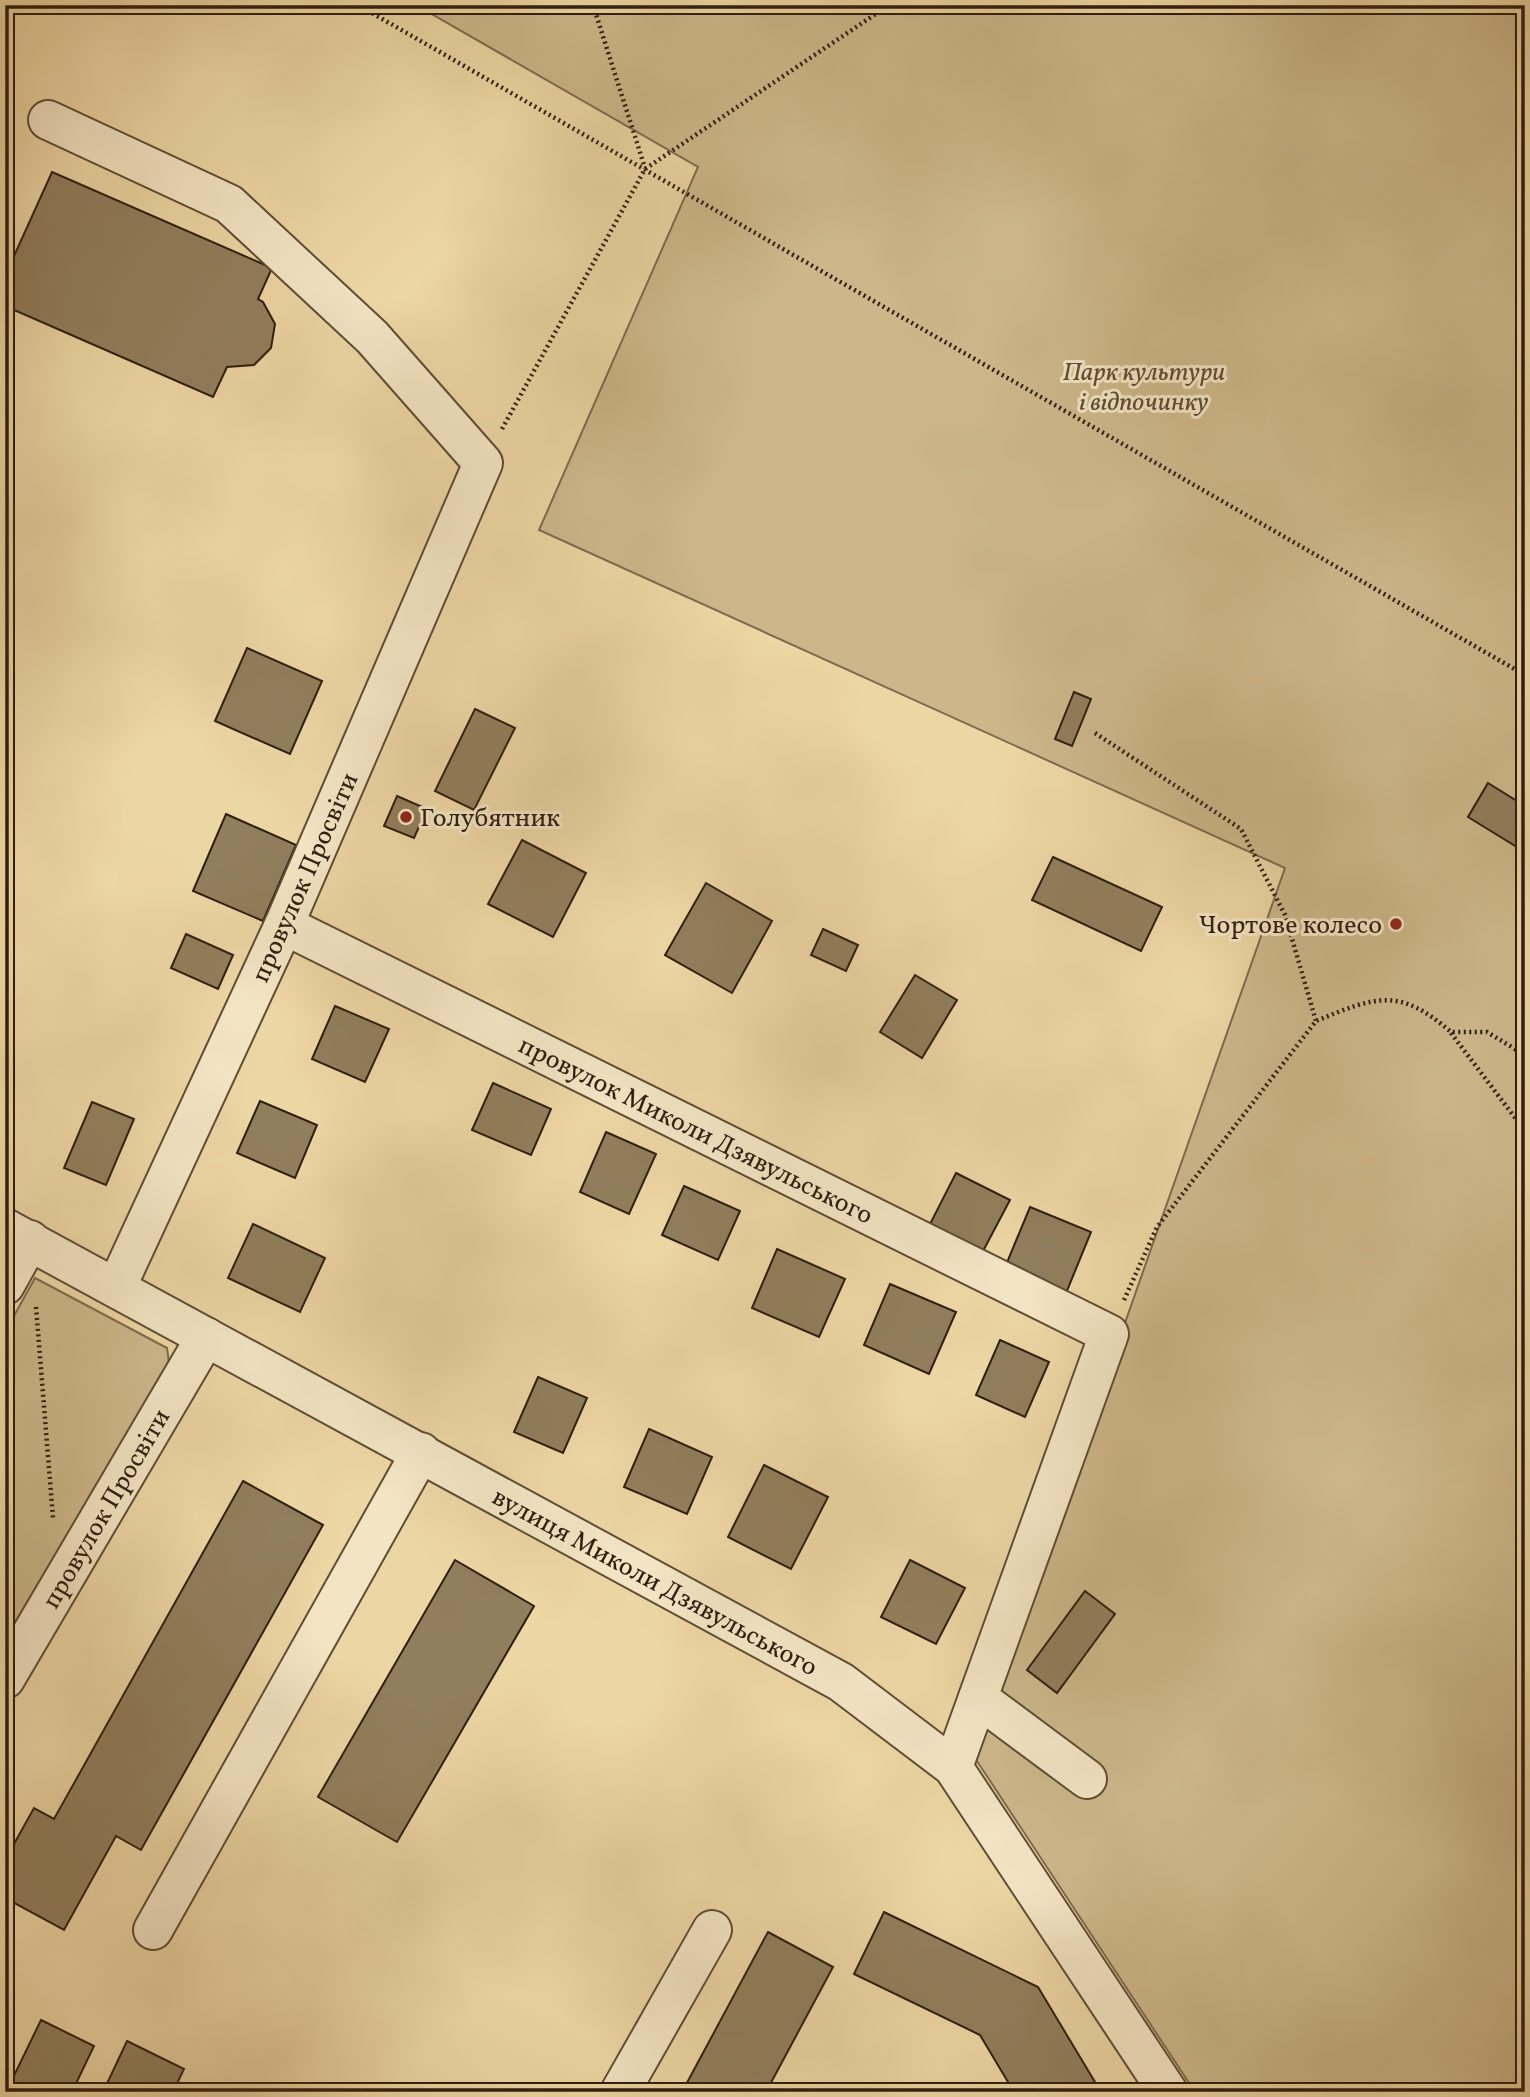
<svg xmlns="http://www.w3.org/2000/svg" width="1530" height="2097" font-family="Vollkorn,serif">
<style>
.green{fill:#ccb78a;stroke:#7e6a4d;stroke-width:2}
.building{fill:#917e5c;stroke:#2f1e10;stroke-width:2}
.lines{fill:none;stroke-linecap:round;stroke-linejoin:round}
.minor-casing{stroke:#5e4c35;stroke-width:42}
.path{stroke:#2f1e10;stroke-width:4.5;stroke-dasharray:2 3.5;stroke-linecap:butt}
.minor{stroke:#f3e4c3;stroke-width:38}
.poi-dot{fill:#8f2418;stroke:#f3e4c3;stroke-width:2.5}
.labels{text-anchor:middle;stroke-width:6;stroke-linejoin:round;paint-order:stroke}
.park-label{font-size:26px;font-style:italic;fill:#5e4c35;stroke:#f3e4c3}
.poi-label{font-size:26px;fill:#2f1e10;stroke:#f3e4c3;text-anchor:start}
.street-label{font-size:26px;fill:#2f1e10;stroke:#f3e4c3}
</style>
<rect width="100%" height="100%" fill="#ecd6a3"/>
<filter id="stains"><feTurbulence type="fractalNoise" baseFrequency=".00286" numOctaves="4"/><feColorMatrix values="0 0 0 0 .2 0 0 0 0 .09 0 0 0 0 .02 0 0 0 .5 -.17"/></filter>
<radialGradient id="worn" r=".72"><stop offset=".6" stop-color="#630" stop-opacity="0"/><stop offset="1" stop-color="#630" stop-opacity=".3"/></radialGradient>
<g class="green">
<path d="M416 5H1525V2092H1195L973 1755 1285 868 539 530 698 167Z"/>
<path d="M35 1278 167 1348 171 1377 5 1659V1332Z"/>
</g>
<g class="building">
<path d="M52 172 272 268 258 299 263 302 275 324 271 348 254 365 227 367 213 397 5 306V276Z"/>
<path d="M247 648 322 681 290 754 215 721Z"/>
<path d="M1074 692 1091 699 1072 746 1055 739Z"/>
<path d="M475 709 515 728 474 810 435 791Z"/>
<path d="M1488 783 1525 806V852L1468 817Z"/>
<path d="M397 796 427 809 414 838 384 826Z"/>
<path d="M226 814 296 845 263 921 193 891Z"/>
<path d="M522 840 586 873 553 937 488 904Z"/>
<path d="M1053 857 1162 907 1141 951 1032 900Z"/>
<path d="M706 883 772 921 732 993 665 955Z"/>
<path d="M823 929 858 945 846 971 811 955Z"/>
<path d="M186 934 233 955 218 989 171 968Z"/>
<path d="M915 975 957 1000 922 1058 880 1032Z"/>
<path d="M335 1006 389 1029 365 1082 312 1059Z"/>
<path d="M493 1083 551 1109 531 1155 472 1130Z"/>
<path d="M260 1101 317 1125 295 1178 237 1153Z"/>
<path d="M92 1102 134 1119 106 1185 64 1168Z"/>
<path d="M606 1132 656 1154 629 1214 580 1192Z"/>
<path d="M956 1173 1010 1200 981 1255 928 1228Z"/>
<path d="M684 1186 740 1211 718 1260 662 1235Z"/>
<path d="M1030 1207 1091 1232 1062 1303 1001 1277Z"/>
<path d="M253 1224 325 1258 300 1312 228 1278Z"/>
<path d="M777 1249 845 1279 819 1337 752 1308Z"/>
<path d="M890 1284 956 1312 929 1374 864 1345Z"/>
<path d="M1000 1340 1049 1362 1025 1417 976 1395Z"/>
<path d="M538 1377 587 1398 563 1453 514 1432Z"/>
<path d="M649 1429 712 1457 687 1514 624 1487Z"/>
<path d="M764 1465 828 1497 791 1569 728 1537Z"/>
<path d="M243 1481 323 1525 141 1850 116 1836 64 1930 5 1898V1860L34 1808 54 1819Z"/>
<path d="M455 1560 534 1606 397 1842 318 1797Z"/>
<path d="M910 1560 965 1588 936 1644 881 1617Z"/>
<path d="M1085 1591 1115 1614 1057 1693 1027 1670Z"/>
<path d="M884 1912 1038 1987 1101 2092H1014L980 2035 854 1974Z"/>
<path d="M768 1932 833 1967 766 2092H682Z"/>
<path d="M41 2020 94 2046 72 2092H21L9 2086Z"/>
<path d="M127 2041 184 2069 173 2092H103Z"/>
</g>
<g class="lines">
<defs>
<g id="minor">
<path d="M48 120 229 204 372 337 483 463 284 925 116 1288"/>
<path id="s1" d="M284 925 1109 1334 953 1767"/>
<path id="s2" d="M5 1228 841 1682 953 1767 1168 2092"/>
<path d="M5 1285 30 1240"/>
<path id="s3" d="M5 1679 206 1337"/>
<path d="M978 1698 1087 1779"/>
<path d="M153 1930 421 1452"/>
<path d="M620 2092 712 1930"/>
</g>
</defs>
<use href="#minor" class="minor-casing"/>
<g class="path">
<path d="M358 5 1525 675"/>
<path d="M593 5 645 168"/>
<path d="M502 429 645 169 889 5"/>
<path d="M1095 733 1241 829 1285 915 1316 1021"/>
<path d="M1451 1033 1525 1131"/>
<path d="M1124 1300 1157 1227 1316 1021C1377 996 1399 987 1451 1032H1487L1525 1055"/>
<path d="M36 1307 53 1518"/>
</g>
<use href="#minor" class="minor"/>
</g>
<g class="poi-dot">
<circle cx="406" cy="817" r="7"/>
<circle cx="1396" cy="924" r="7"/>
</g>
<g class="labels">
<g class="park-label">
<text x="1144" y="380">Парк культури<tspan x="1144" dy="30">і відпочинку</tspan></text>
</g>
<g class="poi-label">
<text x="420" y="826">Голубятник</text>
<text x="1382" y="933" text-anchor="end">Чортове колесо</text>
</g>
<g class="street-label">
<text transform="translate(304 877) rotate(-66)" y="9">провулок Просвіти</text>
<text dy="9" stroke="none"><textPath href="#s1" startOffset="460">провулок Миколи Дзявульського</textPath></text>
<text dy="9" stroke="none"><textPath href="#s3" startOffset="198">провулок Просвіти</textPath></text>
<text dy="9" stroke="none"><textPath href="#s2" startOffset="740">вулиця Миколи Дзявульського</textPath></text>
</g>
</g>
<rect width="1530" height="2097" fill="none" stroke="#ecd6a3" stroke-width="28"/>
<rect x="7" y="7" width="1516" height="2083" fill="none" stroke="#2f1e10" stroke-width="3.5"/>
<rect x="14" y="14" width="1502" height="2069" fill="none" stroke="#2f1e10" stroke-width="2"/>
<rect width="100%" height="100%" filter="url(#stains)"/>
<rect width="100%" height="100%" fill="url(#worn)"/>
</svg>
